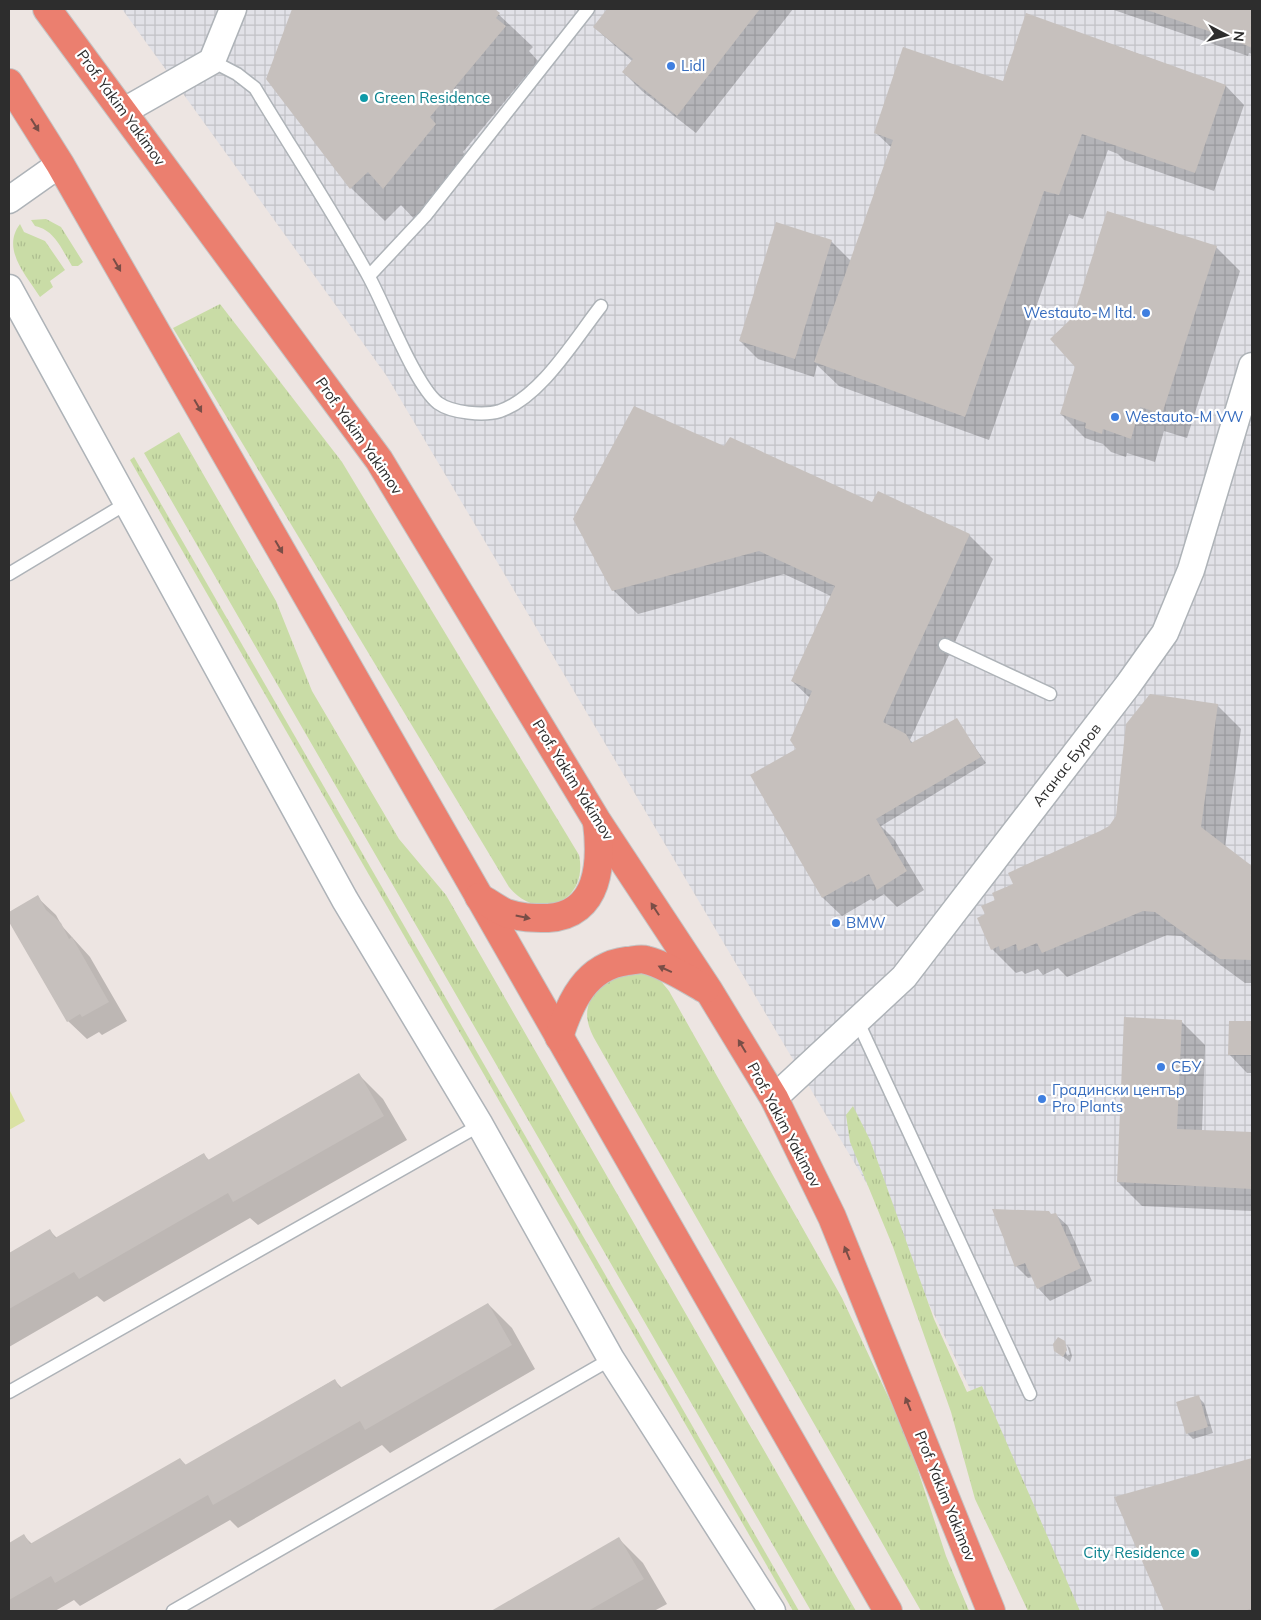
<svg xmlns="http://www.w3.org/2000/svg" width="1261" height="1620" font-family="Mulish,sans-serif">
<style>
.industrial{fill:url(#industrial-grid)}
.grass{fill:url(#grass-tufts)}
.pitch{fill:#dae2a3}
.shadow{fill:#0003}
.building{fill:#c6c0bd}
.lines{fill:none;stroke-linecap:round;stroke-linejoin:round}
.lane-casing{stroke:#aeb3b8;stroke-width:15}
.street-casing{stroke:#aeb3b8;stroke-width:29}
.highway-casing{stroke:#c4c4c4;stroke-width:30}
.lane{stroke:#fff;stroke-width:12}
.street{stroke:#fff;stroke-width:26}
.highway{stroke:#eb7f6f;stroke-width:28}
.oneway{fill:#794e47}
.shop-dot{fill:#3f7fe0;stroke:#fff;stroke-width:2}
.culture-dot{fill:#0f9aa8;stroke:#fff;stroke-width:2}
.labels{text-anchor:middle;stroke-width:4.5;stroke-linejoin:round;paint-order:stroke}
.shop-label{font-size:15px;fill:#366cbe;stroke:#fff;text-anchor:start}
.culture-label{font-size:15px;fill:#0d838f;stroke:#fff;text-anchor:start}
.street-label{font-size:15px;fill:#2d2d2d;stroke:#fff}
</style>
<defs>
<pattern id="industrial-grid" width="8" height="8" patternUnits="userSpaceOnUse" patternTransform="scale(1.25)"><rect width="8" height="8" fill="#e1e1e7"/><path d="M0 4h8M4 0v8" fill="none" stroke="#c1c1c6"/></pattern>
<pattern id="grass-tufts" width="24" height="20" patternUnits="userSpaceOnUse" patternTransform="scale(1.25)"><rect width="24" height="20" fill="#c9dca6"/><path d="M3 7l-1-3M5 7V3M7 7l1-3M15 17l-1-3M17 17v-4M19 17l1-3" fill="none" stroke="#adbd8f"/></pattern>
</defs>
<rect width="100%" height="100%" fill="#ede5e2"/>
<path class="industrial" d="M122 9H1252V1596L1216 1611H1077L889 1221 386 375Z"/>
<g class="grass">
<path d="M46 219 61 227 83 262 78 266H72C62 250 55 230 35 226L31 220Z"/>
<path d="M20 224 24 232 45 241 65 270 50 281 53 287 40 297C26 275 1 249 20 224Z"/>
<path d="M220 304 342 462 579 855C589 901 539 924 509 887L173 328Z"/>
<path d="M179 432 276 601 312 691 399 839 446 895 856 1611H811L144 453Z"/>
<path d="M134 457 799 1611H793L130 460Z"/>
<path d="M636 969 660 980 669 991 842 1298 907 1437 946 1556 969 1611H921L594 1038C582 1014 587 1005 599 982Z"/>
<path d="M853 1106 870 1140 934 1319 967 1392 982 1386 1080 1611H1028L975 1499 951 1412 893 1247 850 1142 846 1115Z"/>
</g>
<path class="pitch" d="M9 1089 25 1121 9 1130Z"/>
<g class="shadow">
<path d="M293 9H493L533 47 529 51 538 61 463 152 469 158 417 222 401 205 385 221 351 188 268 78Z"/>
<path d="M609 9H793L696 133 642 91 623 72 632 61 594 27Z"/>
<path d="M1111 9H1252V54L1249 53 1248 56Z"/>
<path d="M1114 45 1226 86 1244 105 1214 191 1124 160 1118 154 1108 150 1083 219 1069 214 989 440 839 386 817 365 814 377 758 359 740 341 831 241 851 261 892 148 875 132 1004 83Z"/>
<path d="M1216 247 1240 271 1187 438 1164 431 1155 462 1127 453 1126 457 1111 452 1103 444 1085 438 1061 414Z"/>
<path d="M725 448 873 504 969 535 993 559 910 740 913 743 956 720 986 763 881 826 894 839 924 890 897 907 884 894 873 901 871 899 842 916 823 898 752 776 797 750 810 698 792 681 831 596 784 574 638 614 613 590Z"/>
<path d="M1217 705 1241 729 1225 847 1252 868V983H1245L1181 936 1167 935 1067 977 1058 968 1043 975 1038 969 1025 974 1022 971 1016 973 992 949 987 915 996 901 1014 884 1110 827Z"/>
<path d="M37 897 56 915 62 926 90 957 127 1021 102 1035 99 1032 87 1039 68 1021 9 920V913Z"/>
<path d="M1181 1021 1205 1045 1202 1131 1252 1133V1211L1142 1206 1118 1182Z"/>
<path d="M1230 1022H1252V1073H1247L1229 1054Z"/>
<path d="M359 1075 383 1099 407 1140 258 1225 250 1218 104 1302 97 1296 9 1347V1255L50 1231 57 1238 203 1154 210 1161Z"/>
<path d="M1055 1214 1068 1226 1092 1281 1050 1301 1038 1288 1033 1277 1028 1278 1016 1266 1052 1215Z"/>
<path d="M488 1304 512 1328 535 1369 390 1453 382 1445 238 1528 230 1520 80 1606 74 1600 55 1611H9V1544L24 1536 32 1544 180 1459 187 1466 334 1380 342 1388Z"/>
<path d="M1064 1343 1067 1356 1070 1355 1067 1345 1070 1348 1072 1356 1070 1362 1056 1351Z"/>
<path d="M1198 1397 1204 1403 1213 1433 1193 1439 1187 1433Z"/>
<path d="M1252 1459V1611H1166L1115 1498Z"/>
<path d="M619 1539 643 1563 667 1604 654 1611H493Z"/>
</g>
<g class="building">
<path d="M292 9H495L500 13 496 18 506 26 430 117 436 124 383 189 368 172 350 189 266 79Z"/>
<path d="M607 9H760L677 116 622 72 633 59 593 27Z"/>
<path d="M1144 9H1252V48L1229 38Z"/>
<path d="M1026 13 1226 85 1195 173 1082 134 1059 195 1044 191 965 417 814 362 893 140 874 133 903 47 1003 81Z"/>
<path d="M1107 211 1217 246 1162 414 1140 407 1131 439 1103 429 1102 434 1085 428 1086 423 1060 414 1075 367 1050 339 1073 317Z"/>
<path d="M776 222 832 240 795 359 739 341Z"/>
<path d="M634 406 724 446 730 437 872 502 878 491 970 534 883 722 906 734 911 743 957 718 981 757 876 819 907 871 877 890 869 874 853 883 852 881 822 898 750 775 796 749 790 740 812 691 791 681 835 586 759 551 612 591 573 519Z"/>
<path d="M1150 694 1218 704 1201 827 1252 866V960L1220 959 1155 912 1143 911 1042 953 1037 943 1018 951 1016 944 1000 951 999 946 991 950 977 918 985 914 981 906 995 900 992 893 1013 884 1008 873 1100 831 1109 826 1116 816 1126 724Z"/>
<path d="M38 895 46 910 61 923 69 939 72 937 109 1002 82 1017 80 1014 67 1022 9 922V912Z"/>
<path d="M1124 1017 1182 1020 1177 1129 1252 1132V1189L1117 1182Z"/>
<path d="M1229 1021H1252V1055H1228Z"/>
<path d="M359 1073 384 1116 233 1202 228 1193 79 1279 74 1272 9 1309V1253L50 1229 55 1238 204 1153 208 1160Z"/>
<path d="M992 1209 1049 1211 1051 1214 1056 1213 1081 1268 1037 1289 1025 1263 1015 1267Z"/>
<path d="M488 1303 512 1345 365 1430 360 1421 213 1505 208 1495 55 1583 51 1576 9 1600V1543L24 1534 30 1544 180 1458 185 1465 335 1379 340 1388Z"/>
<path d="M1058 1337 1065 1341 1067 1350 1063 1357 1054 1351 1053 1344Z"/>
<path d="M1199 1395 1208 1427 1186 1434 1176 1402Z"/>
<path d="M1252 1458V1608L1245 1611H1164L1114 1497Z"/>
<path d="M619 1537 644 1579 588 1611H491Z"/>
</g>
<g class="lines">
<defs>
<g id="lane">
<path d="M212 61 237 74 255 88C293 151 334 213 369 277 385 306 415 385 438 403 452 413 484 416 500 411 541 397 575 339 601 306"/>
<path d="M369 276 425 216 588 9"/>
<path d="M9 574 127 503"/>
<path d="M945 645 1050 694"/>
<path d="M858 1022 1030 1394"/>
<path d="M9 1392 480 1125"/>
<path d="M173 1611 611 1359"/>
</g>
<g id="street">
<path d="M124 111 212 61 233 9"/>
<path d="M9 200 60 164"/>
<path d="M9 288 345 900 480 1125 611 1359 772 1611"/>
<path d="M774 1098 904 977 1128 685 1165 633 1191 570 1252 366"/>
</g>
<g id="highway">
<path d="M47 9 379 460 597 821 709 991 774 1098 832 1217 991 1611"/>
<path d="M9 83 60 164 888 1611"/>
<path d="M479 897C488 902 497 909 506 913 520 918 533 918 548 918 600 915 602 862 597 822"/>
<path d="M559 1037C570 1002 586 966 627 961 632 961 640 958 646 960 666 965 687 979 705 989"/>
</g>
</defs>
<use href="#lane" class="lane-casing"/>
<use href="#street" class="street-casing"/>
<use href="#highway" class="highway-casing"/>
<use href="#lane" class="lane"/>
<use href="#street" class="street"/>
<use href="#highway" class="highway"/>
</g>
<defs><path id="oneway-solid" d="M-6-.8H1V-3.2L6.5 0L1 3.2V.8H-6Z" transform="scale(1.25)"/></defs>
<g class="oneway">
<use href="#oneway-solid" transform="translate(35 125) rotate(58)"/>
<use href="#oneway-solid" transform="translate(117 265) rotate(60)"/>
<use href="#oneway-solid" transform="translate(198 406) rotate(60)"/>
<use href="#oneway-solid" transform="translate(279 547) rotate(60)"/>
<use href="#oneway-solid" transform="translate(655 909) rotate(-123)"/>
<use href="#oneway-solid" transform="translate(523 917) rotate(12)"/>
<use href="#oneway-solid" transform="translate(665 969) rotate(-156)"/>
<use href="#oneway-solid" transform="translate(742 1046) rotate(-121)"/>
<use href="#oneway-solid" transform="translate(847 1253) rotate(-112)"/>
<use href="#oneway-solid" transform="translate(908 1404) rotate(-112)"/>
</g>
<g class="shop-dot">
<circle cx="671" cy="66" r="5"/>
<circle cx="1146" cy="313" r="5"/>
<circle cx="1115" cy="417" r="5"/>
<circle cx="836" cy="923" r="5"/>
<circle cx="1161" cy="1067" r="5"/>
<circle cx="1042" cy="1099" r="5"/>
</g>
<g class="culture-dot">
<circle cx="364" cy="98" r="5"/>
<circle cx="1195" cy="1553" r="5"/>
</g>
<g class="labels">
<g class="shop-label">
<text x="681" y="71">Lidl</text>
<text x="1136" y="318" text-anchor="end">Westauto-M ltd.</text>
<text x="1125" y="422">Westauto-M VW</text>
<text x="846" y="928">BMW</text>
<text x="1171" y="1072">СБУ</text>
<text x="1052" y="1095">Градински център<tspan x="1052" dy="17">Pro Plants</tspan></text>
</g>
<g class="culture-label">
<text x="374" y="103">Green Residence</text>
<text x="1185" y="1558" text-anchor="end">City Residence</text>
</g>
<g class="street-label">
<text transform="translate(121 108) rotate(54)" y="5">Prof. Yakim Yakimov</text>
<text transform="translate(359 436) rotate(55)" y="5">Prof. Yakim Yakimov</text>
<text transform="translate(1067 765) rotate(-52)" y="5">Атанас Буров</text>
<text transform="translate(573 780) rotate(58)" y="5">Prof. Yakim Yakimov</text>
<text transform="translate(784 1125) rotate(62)" y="5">Prof. Yakim Yakimov</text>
<text transform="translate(945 1496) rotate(68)" y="5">Prof. Yakim Yakimov</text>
</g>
</g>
<rect width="1261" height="1620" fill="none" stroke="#2d2d2d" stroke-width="20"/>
<g transform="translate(1226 35) rotate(96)" stroke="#ffffff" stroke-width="4" paint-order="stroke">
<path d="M0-4L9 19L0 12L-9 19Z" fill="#2d2d2d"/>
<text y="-8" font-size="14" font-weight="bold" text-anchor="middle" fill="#2d2d2d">N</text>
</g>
</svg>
